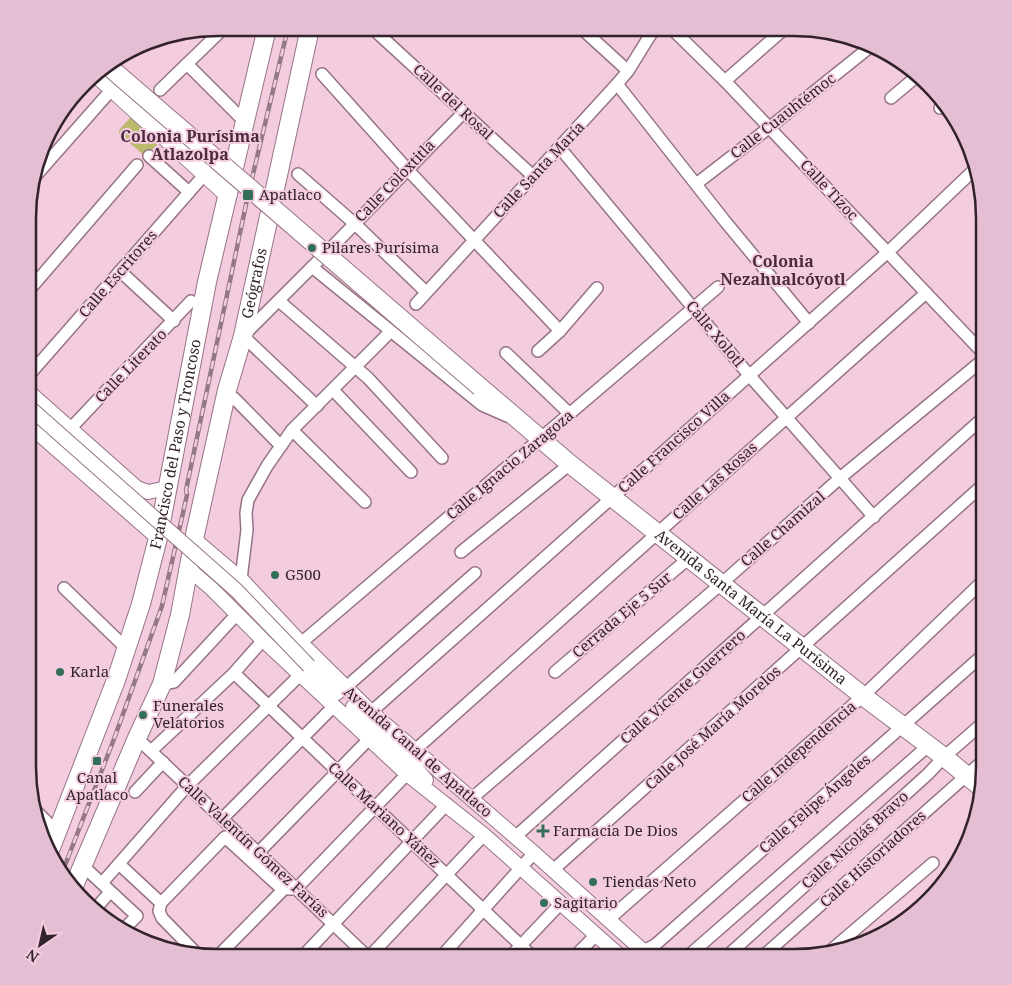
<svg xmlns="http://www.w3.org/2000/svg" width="1012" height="985" font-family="'Noto Serif',serif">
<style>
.green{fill:#bbb96c}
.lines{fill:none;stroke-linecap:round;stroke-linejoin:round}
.minor-casing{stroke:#967385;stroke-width:14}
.tertiary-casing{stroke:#967385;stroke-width:16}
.primary-casing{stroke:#967385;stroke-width:20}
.minor{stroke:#fff;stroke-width:11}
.tertiary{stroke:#fff;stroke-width:14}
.primary{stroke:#fff;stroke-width:18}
.rail-casing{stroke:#937886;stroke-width:4.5}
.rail{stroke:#f3cce0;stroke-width:2.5;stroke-dasharray:8;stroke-linecap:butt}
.tertiary-bridge-casing{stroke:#967385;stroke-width:16;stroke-linecap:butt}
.primary-bridge-casing{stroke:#967385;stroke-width:20;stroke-linecap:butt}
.tertiary-bridge{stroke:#fff;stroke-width:14}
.primary-bridge{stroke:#fff;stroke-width:18}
.poi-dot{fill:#336e58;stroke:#f3cce0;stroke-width:2}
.labels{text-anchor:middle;stroke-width:4;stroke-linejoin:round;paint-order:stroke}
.street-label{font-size:15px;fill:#32232b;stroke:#f3cce0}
.poi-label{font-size:15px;fill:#32232b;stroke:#f3cce0;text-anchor:start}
.neighbourhood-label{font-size:16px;font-weight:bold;fill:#4a2c3c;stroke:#f3cce0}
.rim{fill:none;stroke:#32232b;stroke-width:2.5}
</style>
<rect width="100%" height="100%" fill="#f3cce0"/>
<path class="green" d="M130 118H133L157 142V145L145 156 119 134V130Z"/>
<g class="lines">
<defs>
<g id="minor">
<path d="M372 28 533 176"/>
<path d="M581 28 628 71"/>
<path d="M672 29 725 81 984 354"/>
<path d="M187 64 244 121"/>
<path d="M322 74 407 169 560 331"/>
<path d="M725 81 784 29"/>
<path d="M617 84 724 220 809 323"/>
<path d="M160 90 224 28"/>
<path d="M891 98 916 77"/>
<path d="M940 108 946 104"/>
<path d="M560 148 749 375 874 517"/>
<path d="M149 156 189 192"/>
<path d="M298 174 354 223 426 292"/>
<path d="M31 181 113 88"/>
<path d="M696 184 770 127 870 47"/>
<path d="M312 267 482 405 507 416"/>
<path d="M120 271 174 321"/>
<path d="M31 288 137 165"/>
<path d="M279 301 368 378 442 458"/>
<path d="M416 304 617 84 628 71 654 29"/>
<path d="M538 351 560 331 597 288"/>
<path d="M506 353 570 414"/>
<path d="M30 374 205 174"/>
<path d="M333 390 411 472"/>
<path d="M234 398 281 446"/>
<path d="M317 406 243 336 336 243 464 112"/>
<path d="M70 429 191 301"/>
<path d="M292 430 365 502"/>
<path d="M461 552 570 464"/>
<path d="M241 579 247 530 246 513 248 500 267 466 292 430 390 332"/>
<path d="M64 588 127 649"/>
<path d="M301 643 718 287"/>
<path d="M555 672 689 558"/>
<path d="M234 673 533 957"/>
<path d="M162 684 174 682 237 614"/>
<path d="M345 688 475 573"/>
<path d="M371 712 888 252 975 169"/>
<path d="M137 738 368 957"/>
<path d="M415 750 926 293"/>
<path d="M151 751 234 673 263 640"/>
<path d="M135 792 163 762"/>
<path d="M471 799 721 584 840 478 984 359"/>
<path d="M34 809 56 831"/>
<path d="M222 819 334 706"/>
<path d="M515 837 984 417"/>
<path d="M258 853 369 739"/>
<path d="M119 864 161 903"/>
<path d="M82 865 137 916 124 929"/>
<path d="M553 870 984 484"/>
<path d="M102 883 187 786 300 675"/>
<path d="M289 889H296L407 774"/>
<path d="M97 907 110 892"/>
<path d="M609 919 863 696 984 580"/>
<path d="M643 951 655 945 984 654"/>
<path d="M829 952 933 863"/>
<path d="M198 955 162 918 159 911 161 903 225 837 283 890"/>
<path d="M217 957 283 890"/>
<path d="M302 957 447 804"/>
<path d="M369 957 484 835"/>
<path d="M441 957 534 853"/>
<path d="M510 957 561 903"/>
<path d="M574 957 596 935"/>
<path d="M687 957 928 746"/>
<path d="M726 957 928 774 944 757 984 722"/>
<path d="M762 957 984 760"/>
</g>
<g id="tertiary">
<path d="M30 393 137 488 148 492 167 488"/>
<path d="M30 426 158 538"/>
<path d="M194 539 241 579 301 643 371 712 534 853 650 957"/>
<path d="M190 570 212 589 263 640 407 774 484 835 621 957"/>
<path d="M309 666 337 693"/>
<path d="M353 707 365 719 370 727 415 768 426 780"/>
</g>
<g id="primary">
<path d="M96 73 228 194"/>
<path id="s1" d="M480 387 570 464 863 696 944 757 982 788"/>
<path id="s2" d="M50 850 116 680 141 604 158 538 207 282 267 28"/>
<path id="s3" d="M73 888 137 738 162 684 180 615 194 539 227 390 243 336 310 28"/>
</g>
</defs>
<use href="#minor" class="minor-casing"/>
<use href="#tertiary" class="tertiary-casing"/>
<use href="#primary" class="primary-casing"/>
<use href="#minor" class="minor"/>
<use href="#tertiary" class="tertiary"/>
<use href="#primary" class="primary"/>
<defs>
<path id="rail" d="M62 873 114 739 162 606 187 495 186 490 248 195 288 28"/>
</defs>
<use href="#rail" class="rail-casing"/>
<use href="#rail" class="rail"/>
<defs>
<path id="tertiary-bridge" d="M30 408 236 590 309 666"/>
<path id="primary-bridge" d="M108 66 480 387"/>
</defs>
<use href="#tertiary-bridge" class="tertiary-bridge-casing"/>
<use href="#primary-bridge" class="primary-bridge-casing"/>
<use href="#tertiary-bridge" class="tertiary-bridge"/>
<use href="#primary-bridge" class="primary-bridge"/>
</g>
<g class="poi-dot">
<rect x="242" y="189" width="12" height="12" rx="2.5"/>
<circle cx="312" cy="248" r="5"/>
<circle cx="275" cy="575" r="5"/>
<circle cx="60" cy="672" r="5"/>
<circle cx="143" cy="715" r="5"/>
<rect x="92" y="756" width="10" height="10" rx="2.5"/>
<path d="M540.5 823.5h5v5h5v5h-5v5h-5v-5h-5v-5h5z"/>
<circle cx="593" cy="882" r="5"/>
<circle cx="544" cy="903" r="5"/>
</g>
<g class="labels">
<g class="street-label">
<text transform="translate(453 102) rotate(43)" y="5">Calle del Rosal</text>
<text transform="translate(783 116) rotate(-38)" y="5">Calle Cuauhtémoc</text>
<text transform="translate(539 170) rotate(-47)" y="5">Calle Santa María</text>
<text transform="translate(395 181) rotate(-46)" y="5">Calle Coloxtitla</text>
<text transform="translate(829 190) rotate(47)" y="5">Calle Tízoc</text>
<text transform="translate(118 274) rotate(-49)" y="5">Calle Escritores</text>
<text dy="5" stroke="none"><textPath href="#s3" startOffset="634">Geógrafos</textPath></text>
<text transform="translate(715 334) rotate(50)" y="5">Calle Xolotl</text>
<text transform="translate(131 366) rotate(-46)" y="5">Calle Literato</text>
<text transform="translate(674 442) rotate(-42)" y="5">Calle Francisco Villa</text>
<text dy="5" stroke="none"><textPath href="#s2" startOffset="426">Francisco del Paso y Troncoso</textPath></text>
<text transform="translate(510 465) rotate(-40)" y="5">Calle Ignacio Zaragoza</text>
<text transform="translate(715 481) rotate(-42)" y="5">Calle Las Rosas</text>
<text transform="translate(783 529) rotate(-41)" y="5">Calle Chamizal</text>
<text dy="5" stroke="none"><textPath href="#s1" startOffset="349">Avenida Santa María La Purísima</textPath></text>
<text transform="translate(622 615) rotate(-40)" y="5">Cerrada Eje 5 Sur</text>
<text transform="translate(683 687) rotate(-42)" y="5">Calle Vicente Guerrero</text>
<text transform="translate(713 728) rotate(-42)" y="5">Calle José María Morelos</text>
<text transform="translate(418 752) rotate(41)" y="5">Avenida Canal de Apatlaco</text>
<text transform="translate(799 752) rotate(-41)" y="5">Calle Independencia</text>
<text transform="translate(815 804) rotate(-41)" y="5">Calle Felipe Ángeles</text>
<text transform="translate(384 815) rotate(43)" y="5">Calle Mariano Yáñez</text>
<text transform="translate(855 840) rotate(-42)" y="5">Calle Nicolás Bravo</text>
<text transform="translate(253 847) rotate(43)" y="5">Calle Valentín Gómez Farías</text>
<text transform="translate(873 859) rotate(-42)" y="5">Calle Historiadores</text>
</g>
<g class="poi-label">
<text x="259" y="200">Apatlaco</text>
<text x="322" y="253">Pilares Purísima</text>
<text x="285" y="580">G500</text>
<text x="70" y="677">Karla</text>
<text x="153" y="711">Funerales<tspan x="153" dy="17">Velatorios</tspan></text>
<text x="97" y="783" text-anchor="middle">Canal<tspan x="97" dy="17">Apatlaco</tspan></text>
<text x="553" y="836">Farmacia De Dios</text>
<text x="603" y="887">Tiendas Neto</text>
<text x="554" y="908">Sagitario</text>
</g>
<g class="neighbourhood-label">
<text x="190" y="142">Colonia Purísima<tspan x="190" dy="18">Atlazolpa</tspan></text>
<text x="783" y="267">Colonia<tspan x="783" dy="18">Nezahualcóyotl</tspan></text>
</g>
</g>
<path d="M0 0H1012V985H0ZM218 36H794A182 182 0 0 1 976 218V767A182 182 0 0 1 794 949H218A182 182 0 0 1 36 767V218A182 182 0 0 1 218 36Z" fill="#e4bed2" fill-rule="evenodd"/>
<path class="rim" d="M218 36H794A182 182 0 0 1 976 218V767A182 182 0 0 1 794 949H218A182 182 0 0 1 36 767V218A182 182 0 0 1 218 36Z"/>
<g transform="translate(40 945) rotate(214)" stroke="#f3cce0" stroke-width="4" paint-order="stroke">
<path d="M0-4L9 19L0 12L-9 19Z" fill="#32232b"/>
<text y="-8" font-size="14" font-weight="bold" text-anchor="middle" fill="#32232b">N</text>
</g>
</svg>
